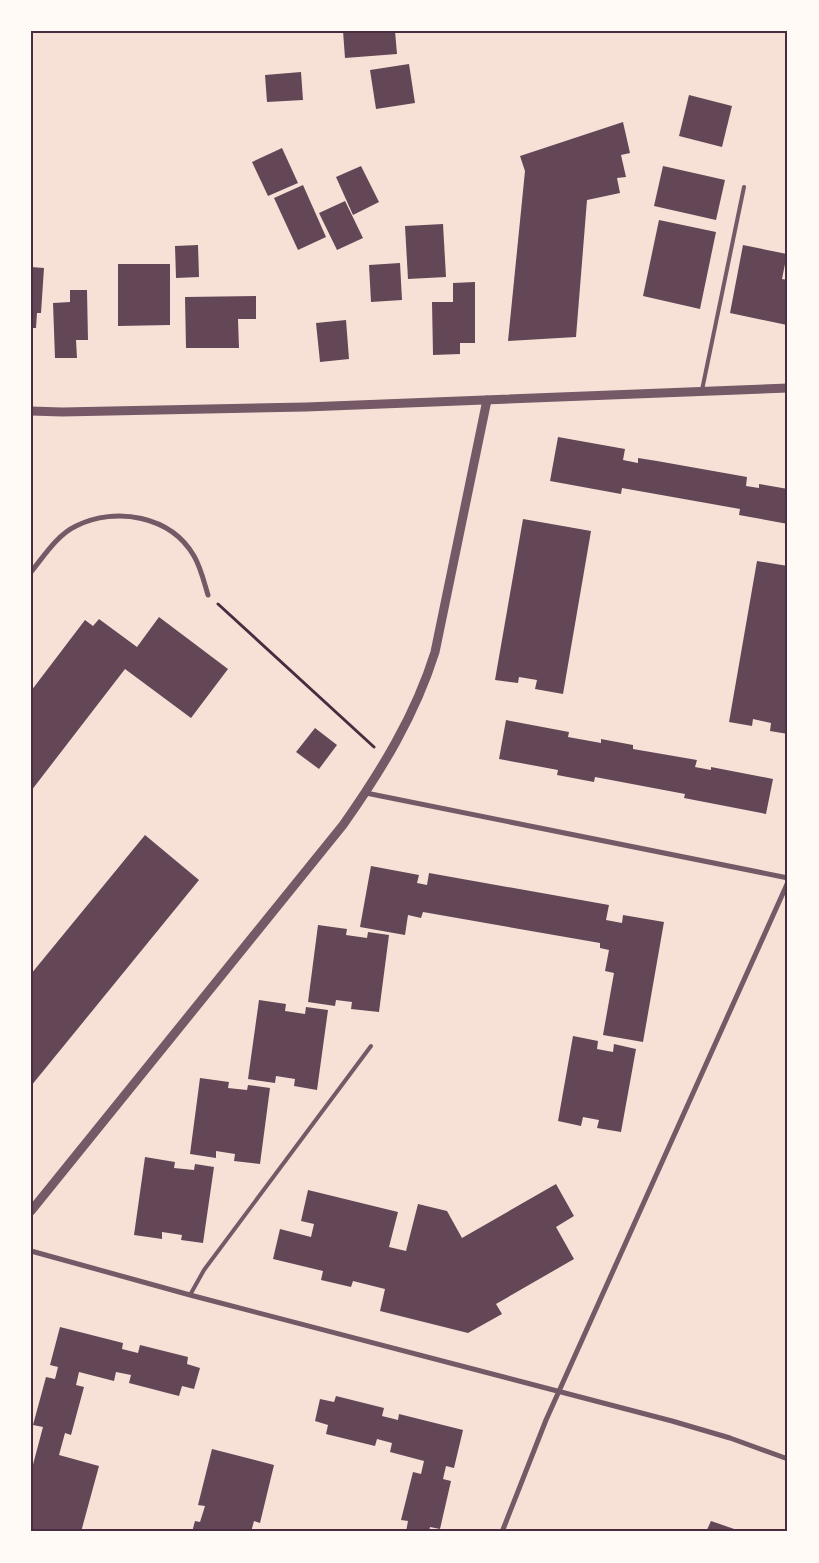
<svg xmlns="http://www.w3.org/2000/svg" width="819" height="1563" font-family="Overpass,sans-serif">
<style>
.building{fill:#644757}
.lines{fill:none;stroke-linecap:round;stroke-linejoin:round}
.path{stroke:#4a2c40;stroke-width:3}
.service{stroke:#755966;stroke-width:4}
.minor{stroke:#755966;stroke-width:5}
.tertiary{stroke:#755966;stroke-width:9}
.neatline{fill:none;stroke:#4a2c40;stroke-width:2}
</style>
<rect width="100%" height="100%" fill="#f7e1d7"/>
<g class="building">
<path d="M343 31H395L397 54 345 58Z"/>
<path d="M409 64 415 103 376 109 370 70Z"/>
<path d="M301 72 303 100 267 102 265 75Z"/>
<path d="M689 95 732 106 722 147 679 136Z"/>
<path d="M623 122 630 153 621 155 626 177 617 178 620 193 587 200 576 337 508 341 525 171 520 156Z"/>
<path d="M282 148 298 183 268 196 252 162Z"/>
<path d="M361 166 379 202 353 215 336 177Z"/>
<path d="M663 166 725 180 716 220 654 206Z"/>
<path d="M303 185 326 237 298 250 274 198Z"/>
<path d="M345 201 363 238 337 250 319 213Z"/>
<path d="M659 220 716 232 700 309 643 296Z"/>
<path d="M443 224 446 277 408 279 405 226Z"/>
<path d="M198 245 199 277 176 278 175 246Z"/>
<path d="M743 245 787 254 782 279 788 280 787 325 730 313Z"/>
<path d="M400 263 402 300 371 302 369 265Z"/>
<path d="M118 264H170V325L118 326Z"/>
<path d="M31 267 44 268 41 313H37L36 328H31Z"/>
<path d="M475 282V343H460V354L433 355 432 302H453V283Z"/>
<path d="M70 290H87L88 340H76L77 358H55L53 303 70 302Z"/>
<path d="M256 296V319H238L239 348H186L185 297Z"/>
<path d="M346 320 349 359 320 362 316 323Z"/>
<path d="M558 437 625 449 623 460 638 463V458L657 461 747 477 746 486 759 488V484L788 489V524L739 515 740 509 622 488 621 494 550 481Z"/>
<path d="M523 519 591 531 563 694 535 689 537 680 519 677 518 683 495 680Z"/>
<path d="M757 561 788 566V734L770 731 771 723 753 719 752 726 729 722Z"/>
<path d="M159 617 228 669 191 718 125 669 31 791V691L85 620 93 626 99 619 137 647Z"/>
<path d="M506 720 569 732 568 737 601 743V739L633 745V749L697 760 695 767 711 770V767L773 779 766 814 684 798 685 794 595 777 594 782 557 775 558 770 499 759Z"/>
<path d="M315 728 337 745 319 769 296 752Z"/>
<path d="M145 835 199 880 31 1086V974Z"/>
<path d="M371 866 419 875 417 883 427 885 429 873 609 905 606 920 622 923 623 915 664 922 643 1042 603 1035 614 973 605 971 609 950 600 948V943L423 912 421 918 408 915 405 935 360 927Z"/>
<path d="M318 925 347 929 346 935 367 938 368 932 389 935 379 1012 351 1009 352 1002 336 1000 335 1006 308 1002Z"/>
<path d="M259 1000 286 1004 285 1011 305 1014 306 1007 328 1010 317 1090 294 1086 295 1079 276 1076 275 1083 248 1079Z"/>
<path d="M573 1036 598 1041 597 1049 613 1052 614 1044 636 1049 621 1132 597 1128 599 1120 583 1117 581 1126 558 1121Z"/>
<path d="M200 1078 229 1082 228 1088 247 1090 248 1085 270 1088 260 1164 234 1161 235 1154 216 1151V1158L190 1154Z"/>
<path d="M145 1157 175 1162 174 1168 194 1170 195 1164 214 1167 203 1243 181 1240 182 1235 162 1232V1239L134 1235Z"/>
<path d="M556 1184 574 1216 556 1227 574 1259 496 1304 502 1314 468 1333 380 1311 385 1289 353 1281 351 1287 321 1280 323 1271 273 1259 280 1229 311 1237 314 1224 301 1221 308 1190 398 1212 389 1247 406 1251 418 1204 447 1211 462 1238Z"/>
<path d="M60 1327 123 1343 122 1349 138 1353 140 1345 188 1357 187 1364 200 1368 194 1389 182 1386 179 1396 129 1383 131 1375 116 1372 114 1381 79 1372 76 1385 84 1387 71 1435 65 1433 59 1455 99 1466 81 1532H31V1472L43 1427 33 1425 46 1377 55 1379 58 1367 50 1365Z"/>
<path d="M336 1396 384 1408 382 1416 398 1420 399 1414 463 1430 454 1468 446 1466 443 1479 451 1481 440 1529 430 1527 429 1532H406L408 1521 401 1520 413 1472 421 1474 424 1461 390 1452 392 1443 377 1439 375 1446 326 1434 328 1425 315 1421 320 1399 334 1402Z"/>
<path d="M212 1449 274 1465 260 1523 254 1521 251 1532H192L195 1521 200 1522 205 1506 198 1505Z"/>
<path d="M711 1521 740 1531V1532H706Z"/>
</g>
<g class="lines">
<path class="path" d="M218 604 374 747"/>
<g class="service">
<path d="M702 390 744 187"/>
<path d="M190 1295 204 1270 371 1046"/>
</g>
<g class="minor">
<path d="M31 572C44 556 57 535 76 526 116 506 171 516 194 556 201 568 204 582 208 595"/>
<path d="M366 793 788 878"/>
<path d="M31 1251 190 1295 672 1421 730 1438 788 1459"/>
<path d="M502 1532 546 1420 788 882"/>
</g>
<g class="tertiary">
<path d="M31 411 62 412 306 407 788 388"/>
<path d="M31 1211 343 825C381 771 415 716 435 652L487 400"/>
</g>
</g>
<rect width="819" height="1563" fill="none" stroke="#fffaf5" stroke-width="65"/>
<rect x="32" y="32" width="754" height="1498" class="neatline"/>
</svg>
